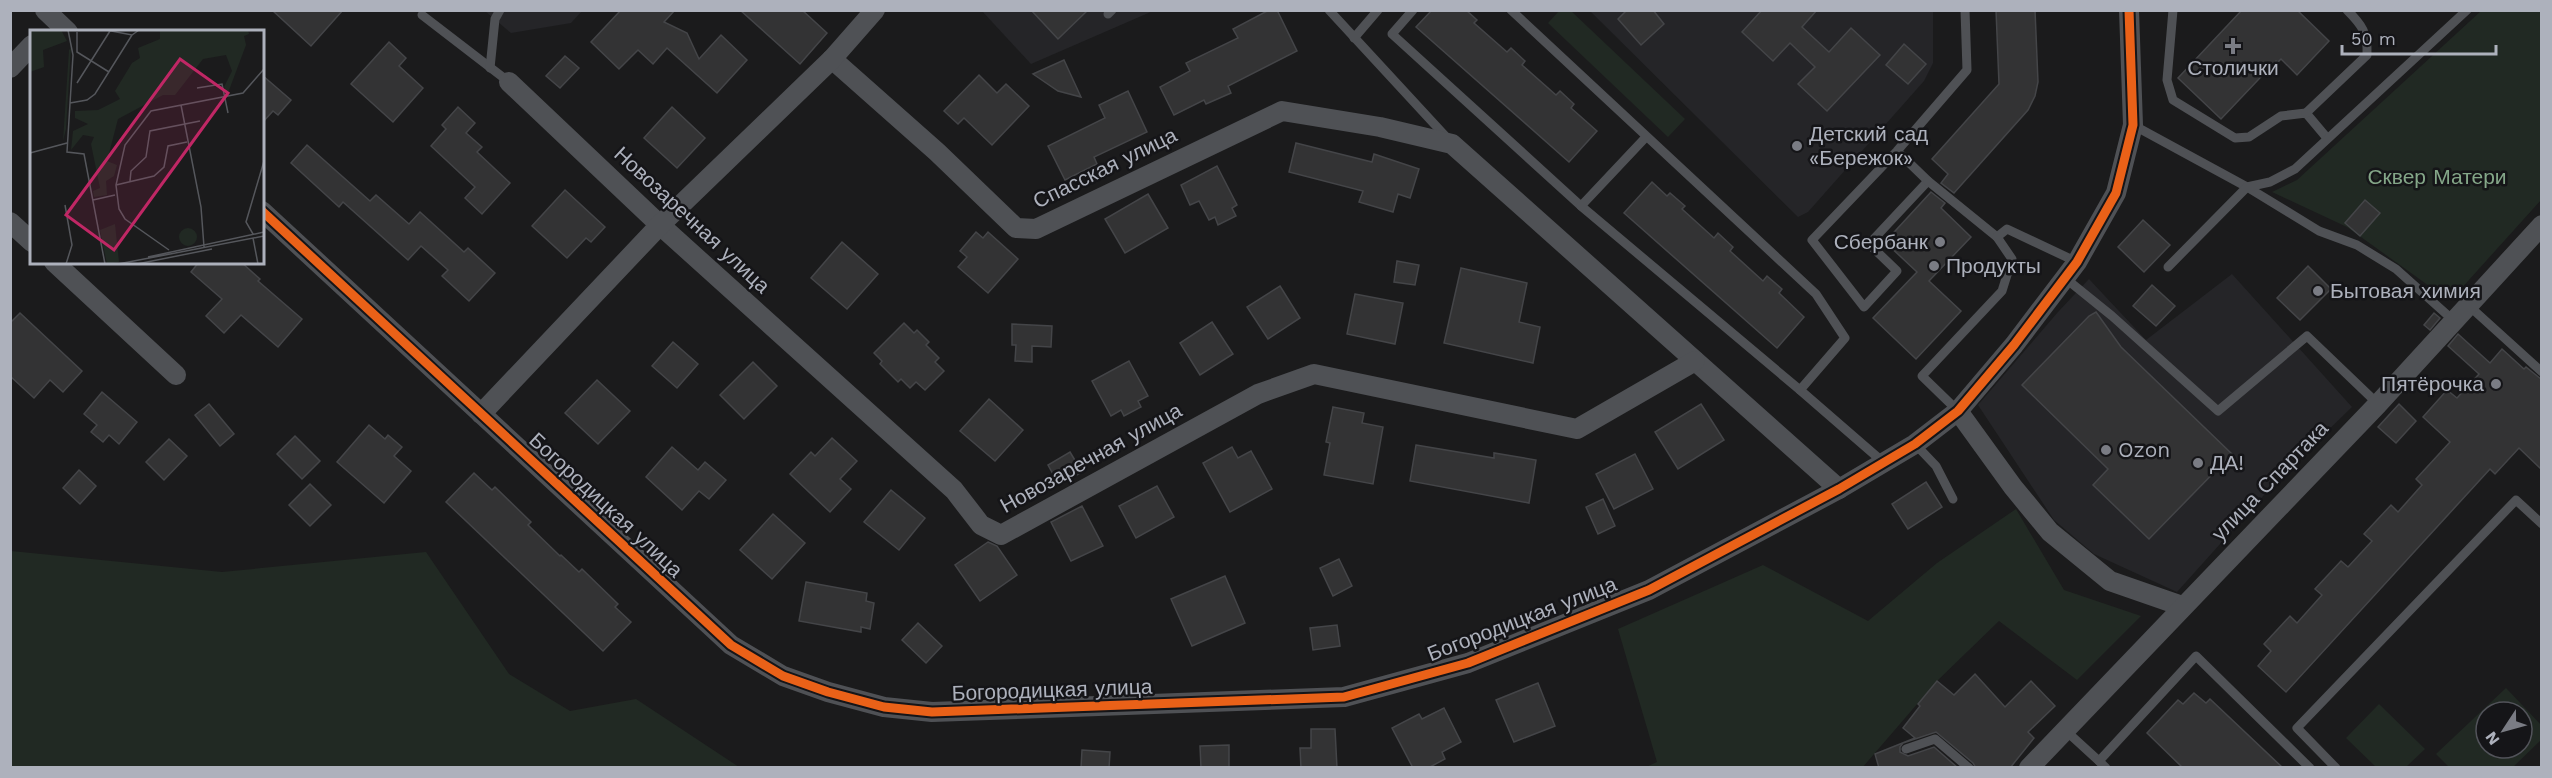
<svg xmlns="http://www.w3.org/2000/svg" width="2552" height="778" font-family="'Work Sans',sans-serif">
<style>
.built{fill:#252528}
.green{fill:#212923;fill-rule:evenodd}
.building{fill:#333334;stroke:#444548;stroke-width:1.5}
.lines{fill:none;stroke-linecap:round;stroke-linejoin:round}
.service{stroke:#4f5155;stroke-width:9}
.minor{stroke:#4f5155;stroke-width:20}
.cycleway-casing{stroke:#151518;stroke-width:13}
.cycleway{stroke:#ea6118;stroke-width:9}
.poi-dot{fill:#7a7c84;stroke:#151518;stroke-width:2}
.labels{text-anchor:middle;stroke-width:5;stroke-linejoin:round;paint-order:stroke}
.poi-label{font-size:21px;fill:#adb1bc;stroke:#151518;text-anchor:start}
.street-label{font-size:21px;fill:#adb1bc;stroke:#151518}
.park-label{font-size:21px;fill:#84a688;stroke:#151518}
.inset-road{fill:none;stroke:#55575c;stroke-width:1.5}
.view{fill:#c02765;fill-opacity:0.15;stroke:#c02765;stroke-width:3}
.inset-edge{fill:none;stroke:#adb1bc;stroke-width:3}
</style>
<rect width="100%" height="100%" fill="#1b1b1c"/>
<g class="built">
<path d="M485 11H582L571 23 511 33Z"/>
<path d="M982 11H1153L1031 64Z"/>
<path d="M1590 11H1933V63L1924 81 1808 212 1798 217Z"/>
<path d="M2232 274 2352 407 2282 475 2177 592 2094 554 2054 520 1978 405 2058 312 2089 279 2146 340Z"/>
</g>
<g class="green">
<path d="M1560 10 1571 11 1685 119 1668 137 1548 23Z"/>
<path d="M2481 11H2541V200L2450 301 2347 227 2272 192 2297 180Z"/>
<path d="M2016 509 2064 590 2141 616 2077 680 1999 621 1937 681 1862 768 1646 767 1657 762 1618 629 1763 565 1868 621 1937 563Z"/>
<path d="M11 551 222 572 426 552 509 674 570 711 636 699 739 767H11Z"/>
<path d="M2506 688 2541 725V740L2513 767H2449L2436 754ZM2486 712H2522V748H2486Z"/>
<path d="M2379 704 2425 749 2406 767H2376L2346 738Z"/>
</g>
<g class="building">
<path d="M272 10H343L311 46Z"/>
<path d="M621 10H675L664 22 687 33 699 59 721 35 747 60 717 93 667 48 653 64 638 50 619 69 591 42Z"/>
<path d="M740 10H802L827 33 800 64Z"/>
<path d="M1031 10H1088L1058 39Z"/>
<path d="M1269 10H1277L1297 51 1228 86 1231 93 1206 104 1204 100 1174 115 1160 87 1190 71 1186 63 1238 38 1233 29Z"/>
<path d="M1432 10H1466L1477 20 1474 23 1507 52 1511 48 1525 61 1522 65 1556 95 1560 91 1574 104 1571 108 1597 131 1569 162 1416 27Z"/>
<path d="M1627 10H1653L1664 24 1641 45 1618 19Z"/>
<path d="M1762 10H1817L1802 27 1829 52 1851 28 1880 55 1827 111 1798 84 1815 67 1790 43 1773 61 1742 32Z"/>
<path d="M1996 10H2035L2038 82 2035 96 2028 110 1954 193 1941 183 1948 174 1932 159 1999 84Z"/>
<path d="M2242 10H2297L2329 41 2297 75 2281 59 2277 63 2276 61 2221 119 2178 78Z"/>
<path d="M389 42 406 58 399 66 423 88 393 122 351 84Z"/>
<path d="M1904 44 1926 64 1908 84 1886 65Z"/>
<path d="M565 56 579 68 560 88 546 76Z"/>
<path d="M1064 60 1081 97 1058 91 1033 74Z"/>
<path d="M262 75 291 100 278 115 273 111 262 123Z"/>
<path d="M979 75 997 93 1006 84 1029 106 992 145 964 118 958 124 944 111Z"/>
<path d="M1128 91 1147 132 1094 157 1097 164 1065 180 1048 146 1105 118 1099 105Z"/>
<path d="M458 107 475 123 466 133 482 147 477 152 510 183 482 214 465 198 475 187 431 146 446 129 442 125Z"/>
<path d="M672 107 705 138 677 168 644 138Z"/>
<path d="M1296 143 1372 162 1374 154 1419 169 1410 198 1398 194 1393 212 1359 202 1363 191 1289 172Z"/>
<path d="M307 145 370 201 376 195 409 224 420 212 464 252 468 248 495 273 469 301 442 276 448 270 421 246 408 260 343 202 339 207 291 163Z"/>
<path d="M1217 166 1237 205 1232 208 1236 216 1218 225 1215 217 1209 220 1199 201 1190 205 1181 185Z"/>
<path d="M1652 182 1667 196 1670 193 1685 206 1682 209 1714 238 1718 233 1733 247 1730 251 1763 281 1767 276 1782 289 1779 293 1804 317 1777 348 1624 213Z"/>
<path d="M565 190 605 227 591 242 586 238 567 258 532 226Z"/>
<path d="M1931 192 1945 203 1941 208 1971 237 1929 281 1961 311 1916 359 1873 318 1917 272 1885 242Z"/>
<path d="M1148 194 1168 228 1125 253 1105 219Z"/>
<path d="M2365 200 2380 213 2360 236 2345 223Z"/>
<path d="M2143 220 2170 245 2144 272 2118 247Z"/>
<path d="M976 232 983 238 988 232 1018 259 988 293 958 267 967 257 960 251Z"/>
<path d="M842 242 878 274 847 309 811 278Z"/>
<path d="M1397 261 1419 265 1415 285 1394 282Z"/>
<path d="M199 262H241L260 279 258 281 302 319 278 347 241 315 224 333 206 316 222 299 191 272Z"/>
<path d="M2308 266 2331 289 2300 320 2277 298Z"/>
<path d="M1461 268 1527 283 1519 322 1540 327 1533 363 1444 343Z"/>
<path d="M2152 285 2175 306 2156 326 2133 306Z"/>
<path d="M1280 286 1300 318 1268 339 1247 307Z"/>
<path d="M1355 294 1403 303 1395 344 1347 334Z"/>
<path d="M2096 312 2121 347 2232 454 2149 539 2093 485 2108 469 2022 385 2089 316Z"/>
<path d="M20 313 82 371 63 392 50 380 34 398 10 376V323Z"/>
<path d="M2434 313 2440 318 2430 330 2424 325Z"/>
<path d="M1212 322 1233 354 1200 375 1180 343Z"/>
<path d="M904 323 914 333 917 330 929 342 926 345 939 358 935 362 944 371 925 390 916 382 910 388 901 379 898 382 880 364 882 361 874 353Z"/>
<path d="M1012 324 1052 326 1051 347 1032 346V362L1015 361 1016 345H1012Z"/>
<path d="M2458 334 2490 363 2502 349 2524 369 2526 367 2541 379V469L2519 448 2495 474 2490 469 2286 692 2258 666 2271 651 2264 644 2290 616 2297 623 2322 595 2315 589 2341 561 2348 567 2372 541 2364 534 2391 505 2398 512 2422 485 2416 479 2450 442 2423 417 2447 390 2457 398 2479 374 2448 346Z"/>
<path d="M673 342 698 364 677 388 652 366Z"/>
<path d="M1129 361 1148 396 1138 401 1141 407 1124 416 1121 410 1111 416 1092 381Z"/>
<path d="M753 362 777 386 744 419 720 395Z"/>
<path d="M597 380 630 411 598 444 565 413Z"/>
<path d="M102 392 137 422 119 444 109 435 103 442 91 432 97 425 84 414Z"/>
<path d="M989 399 1023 430 995 461 960 431Z"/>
<path d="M209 404 234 434 220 446 195 415Z"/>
<path d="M1701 404 1724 440 1678 469 1655 432Z"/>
<path d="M2399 404 2416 421 2396 443 2378 427Z"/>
<path d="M1333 407 1364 413 1362 423 1383 427 1373 484 1324 475 1330 443 1326 442Z"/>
<path d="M369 425 385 439 388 435 402 447 394 456 411 471 384 503 337 462Z"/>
<path d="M295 436 320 461 302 479 277 454Z"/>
<path d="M832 438 857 461 840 479 851 489 830 512 790 474 811 452 815 456Z"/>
<path d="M169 439 187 456 164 480 146 462Z"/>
<path d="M1416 445 1494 458V453L1536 460 1529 503 1410 481Z"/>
<path d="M672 447 698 470 705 462 726 480 709 499 699 491 682 510 646 477Z"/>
<path d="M1232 447 1238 458 1251 451 1272 489 1230 512 1203 463Z"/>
<path d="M1070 452 1082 472 1059 485 1048 465Z"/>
<path d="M1635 454 1653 489 1614 509 1596 474Z"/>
<path d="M79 470 96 486 80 504 63 488Z"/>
<path d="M474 473 492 490 495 487 531 522 528 525 560 556 561 555 579 572 582 569 618 604 615 607 631 622 603 651 446 502Z"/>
<path d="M1926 482 1942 507 1908 529 1892 504Z"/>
<path d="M310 484 331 505 310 526 289 505Z"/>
<path d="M1157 486 1174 517 1136 538 1119 506Z"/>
<path d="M891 490 925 518 899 550 864 522Z"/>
<path d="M1603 499 1615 526 1598 534 1586 507Z"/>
<path d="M1082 506 1103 546 1071 561 1051 522Z"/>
<path d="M773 514 805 543 772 579 740 550Z"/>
<path d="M988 542 997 546 1017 575 980 601 955 565Z"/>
<path d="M1339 559 1352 586 1333 596 1320 568Z"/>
<path d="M1225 576 1245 623 1192 646 1171 599Z"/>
<path d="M806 582 867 593 866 601 874 603 870 629 861 627V632L799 621Z"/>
<path d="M918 623 942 646 926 663 902 640Z"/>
<path d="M1337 625 1340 646 1313 650 1310 628Z"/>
<path d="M1975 674 2005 707 2031 681 2055 706 2028 732 2034 738 2010 768H1976L1973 763 1936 732 1903 743 1900 747V752L1908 756 1934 747 1958 768H1879L1875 754 1915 738 1903 728 1920 706 1918 704 1937 681 1954 695Z"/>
<path d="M1538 683 1555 726 1514 742 1496 700Z"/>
<path d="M2194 693 2206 703 2210 699 2283 768H2183L2147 733 2178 700 2183 704Z"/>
<path d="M1444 708 1461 742 1442 752 1445 759 1428 768H1413L1392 728 1419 714 1422 719Z"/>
<path d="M1311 729H1335L1337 768H1301L1300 748H1311Z"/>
<path d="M1229 745V768H1201L1200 746Z"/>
<path d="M1082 750 1110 752 1109 768H1081Z"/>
</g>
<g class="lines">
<g class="service">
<path d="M1329 10 1449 140"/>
<path d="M1413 10 1392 34 1581 206 1800 390 1845 338 1816 294 1511 10"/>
<path d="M2173 10 2167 80 2173 100 2235 138 2249 137 2281 116 2306 113 2327 138"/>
<path d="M1108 14 1112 10"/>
<path d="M422 15 509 82"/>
<path d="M1354 38 1378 10"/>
<path d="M490 68 495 19 500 10"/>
<path d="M2306 113 2367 55C2368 33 2362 25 2347 10"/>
<path d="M2133 125 2247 187 2319 231 2357 245 2396 269 2453 320"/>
<path d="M1897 151 1928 181 1869 244 1897 271 1864 307 1812 240 1897 151 1967 70 1965 10"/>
<path d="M1928 181 1997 237"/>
<path d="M1581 206 1646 137"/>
<path d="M2168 267 2247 187 2270 182 2295 169 2467 10"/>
<path d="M2065 278 2112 316 2218 411 2307 336 2378 404"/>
<path d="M2468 305 2542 372"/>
<path d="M1800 390 1883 462"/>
<path d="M1958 411 1922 376 2002 291 2012 259 1997 237 2007 229 2077 262"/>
<path d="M1915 444 1936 466 1953 499"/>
<path d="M2065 730 2099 761"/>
<path d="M1906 749 1935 739 1969 768"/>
<path d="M2106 768 2099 761 2196 656 2310 768"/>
<path d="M2336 768 2297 728 2516 500 2542 524"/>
</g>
<g class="minor">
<path d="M45 10 68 32"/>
<path d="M832 59 937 152 1016 228 1036 229 1282 111 1380 127 1452 144 1839 489"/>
<path d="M10 68 32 45"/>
<path d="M509 82 660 225 954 490 981 525 1001 535 1258 394 1314 374 1577 429 1695 361"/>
<path d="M262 211 731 645 783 676 828 692 884 707 932 712 1344 697 1468 663 1649 590 1839 489 1915 444 1958 411 2014 345 2077 262 2116 193 2133 125 2129 10"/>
<path d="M10 222 32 242"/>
<path d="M54 262 176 375"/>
<path d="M1958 411 2013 487 2050 532 2110 581 2182 606"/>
<path d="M481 414 660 225 832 59 875 10"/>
<path d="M2029 768 2378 404 2542 225"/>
</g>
<defs>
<path id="cycleway" d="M262 211 731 645 783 676 828 692 884 707 932 712 1344 697 1468 663 1649 590 1839 489 1915 444 1958 411 2014 345 2077 262 2116 193 2133 125 2129 10"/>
</defs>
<use href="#cycleway" class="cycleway-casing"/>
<use href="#cycleway" class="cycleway"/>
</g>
<g class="poi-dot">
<path d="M2230 37h6v6h6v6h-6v6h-6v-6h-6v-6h6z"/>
<circle cx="1797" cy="146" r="6"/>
<circle cx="1940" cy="242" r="6"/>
<circle cx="1934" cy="266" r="6"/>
<circle cx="2318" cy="291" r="6"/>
<circle cx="2496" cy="384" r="6"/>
<circle cx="2106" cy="450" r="6"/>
<circle cx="2198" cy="463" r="6"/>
</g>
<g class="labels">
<g class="poi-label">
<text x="2233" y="75" text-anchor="middle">Столички</text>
<text x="1809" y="141">Детский сад<tspan x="1809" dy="24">«Бережок»</tspan></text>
<text x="1928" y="249" text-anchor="end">Сбербанк</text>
<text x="1946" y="273">Продукты</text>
<text x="2330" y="298">Бытовая химия</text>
<text x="2484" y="391" text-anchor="end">Пятёрочка</text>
<text x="2118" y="457">Ozon</text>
<text x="2210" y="470">ДА!</text>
</g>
<g class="street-label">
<text transform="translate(1105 168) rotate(-26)" y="7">Спасская улица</text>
<text transform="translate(692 220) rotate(43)" y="7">Новозаречная улица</text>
<text transform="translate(1091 458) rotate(-29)" y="7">Новозаречная улица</text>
<text transform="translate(2270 481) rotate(-46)" y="7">улица Спартака</text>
<text transform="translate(606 505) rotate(43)" y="7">Богородицкая улица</text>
<text transform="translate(1522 619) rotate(-21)" y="7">Богородицкая улица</text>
<text transform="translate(1052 690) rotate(-2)" y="7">Богородицкая улица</text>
</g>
<g class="park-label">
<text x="2437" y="184">Сквер Матери</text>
</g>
</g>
<g transform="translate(30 30)">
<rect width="234" height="234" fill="#1b1b1c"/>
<path d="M0 0H31L37 11 13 20 14 37 0 42ZM130 0H218L219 4 214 6 216 15 198 63 194 57 202 41 196 25 173 29 145 65H133L88 89 77 131 87 135 84 146 76 151 77 165 64 167 63 161 70 158 61 114 64 107 53 105 41 120 43 101 58 94 45 88V81L68 80 90 69 85 61 102 33 110 28 108 18 130 9ZM41 18 36 99 33 111 39 20ZM85 194 89 232 77 234 70 200ZM149 207a9 9 0 1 1 18 0a9 9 0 1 1-18 0Z" fill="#212923"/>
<path class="inset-road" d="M38 0 43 25 37 122 54 124 75 234M76 0 102 5 109 0M47 2V22L79 42M47 53 80 1M167 58 192 54 198 83M40 73 57 70 65 64 102 5M151 75 171 177 174 217M0 123 37 113M100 151 101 141 116 127 120 101 170 91M86 155 124 146 134 137 138 116 157 112M63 170 85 165M35 175 42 215 36 234M223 204 216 192 234 131M223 208 228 234M139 220 95 189 89 179 86 155 95 115 121 81 213 63 234 39M118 227 234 202M88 234 234 206M107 234 182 219"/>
<path class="view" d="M150 29 198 63 84 220 36 185Z"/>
<rect width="234" height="234" class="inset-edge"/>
</g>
<rect width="2552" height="778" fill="none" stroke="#adb1bc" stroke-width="24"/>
<g transform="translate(2504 730) rotate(234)"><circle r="28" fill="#151518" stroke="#52535a" stroke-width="1.5"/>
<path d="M0-4.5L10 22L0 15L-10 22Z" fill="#7a7c84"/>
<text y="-9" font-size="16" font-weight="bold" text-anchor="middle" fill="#adb1bc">N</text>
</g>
<path d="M2342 45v9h154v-9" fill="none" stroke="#adb1bc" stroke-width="3"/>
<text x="2351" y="45" font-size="18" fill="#adb1bc" stroke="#151518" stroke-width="4.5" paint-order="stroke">50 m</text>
</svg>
